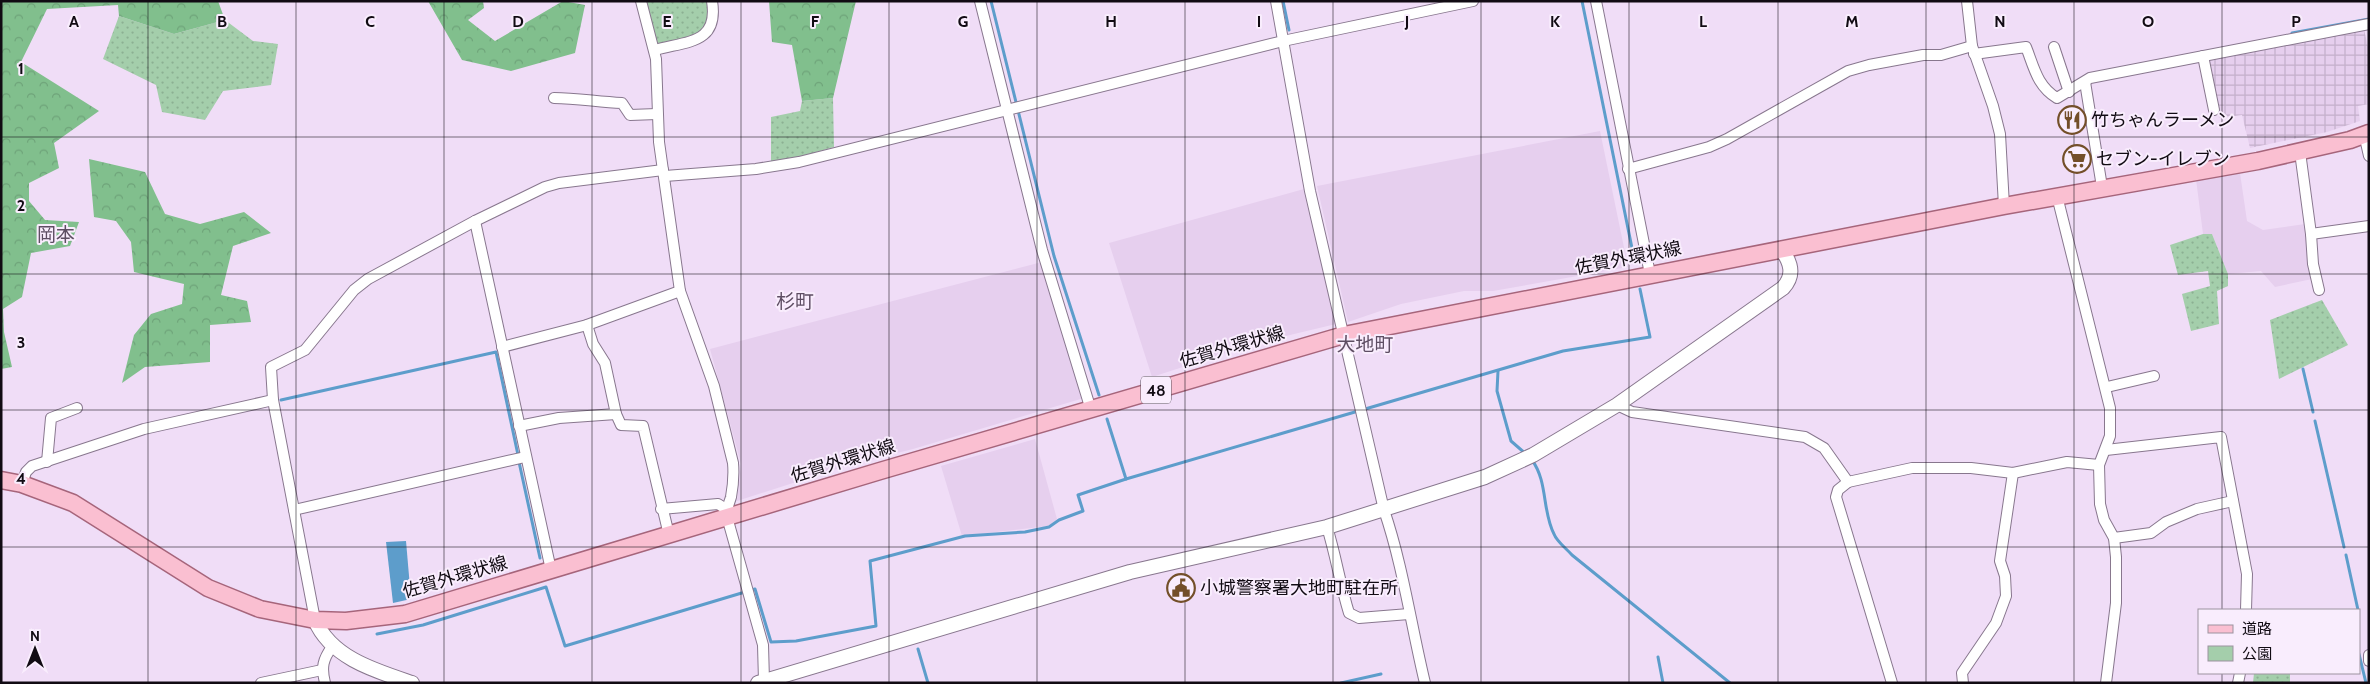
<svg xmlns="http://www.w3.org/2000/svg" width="2370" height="684" font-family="Cabin,'Noto Sans JP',sans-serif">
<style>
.built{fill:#e6cfee}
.industrial{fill:url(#industrial-grid)}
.green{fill:url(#green-dots)}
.forest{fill:url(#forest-crowns)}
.water{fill:#5d9dcb}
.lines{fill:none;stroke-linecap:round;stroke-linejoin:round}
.stream{stroke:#5d9dcb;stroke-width:3}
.minor-casing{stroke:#88778e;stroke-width:12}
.tertiary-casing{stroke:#88778e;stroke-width:16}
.primary-casing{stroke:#a6657b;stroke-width:19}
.minor{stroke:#fff;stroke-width:10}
.tertiary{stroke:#fff;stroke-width:14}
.primary{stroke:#fabfd1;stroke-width:16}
.grid{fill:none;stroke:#110b13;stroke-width:1;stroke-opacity:0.55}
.labels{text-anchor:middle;stroke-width:4;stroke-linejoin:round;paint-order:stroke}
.shield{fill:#f9edfd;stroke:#574f59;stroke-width:1}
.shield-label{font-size:16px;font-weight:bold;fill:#110b13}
.poi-label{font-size:18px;fill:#110b13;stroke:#f9edfd;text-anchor:start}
.street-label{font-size:18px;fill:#110b13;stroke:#f9edfd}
.neighbourhood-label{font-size:19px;fill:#5e4e63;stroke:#f9edfd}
.grid-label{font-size:16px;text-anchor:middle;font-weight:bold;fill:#110b13;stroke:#f9edfd;stroke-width:4;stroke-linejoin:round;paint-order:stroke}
</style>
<defs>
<pattern id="industrial-grid" width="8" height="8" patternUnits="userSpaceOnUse" patternTransform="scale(1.25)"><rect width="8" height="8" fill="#e6cfee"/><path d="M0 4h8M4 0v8" fill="none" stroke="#c4b0cb"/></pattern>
<pattern id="green-dots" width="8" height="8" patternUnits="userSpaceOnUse" patternTransform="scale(1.25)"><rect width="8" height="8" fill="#a4ceab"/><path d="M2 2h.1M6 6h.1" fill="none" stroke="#8cb092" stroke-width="1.8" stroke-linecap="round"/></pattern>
<pattern id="forest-crowns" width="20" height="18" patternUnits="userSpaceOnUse" patternTransform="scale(1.25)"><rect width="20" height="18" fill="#81bf8d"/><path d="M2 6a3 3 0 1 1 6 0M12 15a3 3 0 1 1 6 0" fill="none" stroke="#6ea379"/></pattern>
</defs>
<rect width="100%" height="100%" fill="#f0ddf7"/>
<g class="built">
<path d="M1600 131 1628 267 1493 291H1464L1401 304 1348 322 1317 186Z"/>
<path d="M2240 173 2247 221 2263 230 2305 224 2308 267 2312 279 2275 287 2261 271 2228 274 2212 234H2203L2196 179Z"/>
<path d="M1304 189 1336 324 1260 342 1152 377 1109 243Z"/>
<path d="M1042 262 1084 398 913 449 849 465 737 501 741 464 710 349Z"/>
<path d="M1035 439 1057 519 1049 526 962 536 941 466Z"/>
</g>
<path class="industrial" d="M2364 29 2369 52V104L2358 106 2360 121 2327 132 2250 148 2242 115 2219 118 2207 57Z"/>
<g class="green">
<path d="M645 1H708L710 17 704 31 656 47Z"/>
<path d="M119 16 174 34 225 20 253 41 278 44 271 85 223 91 205 120 162 112 156 85 103 59Z"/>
<path d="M833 98 834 147 796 158 771 162V117L800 111 802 101Z"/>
<path d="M2203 234H2212L2228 274V286L2217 291 2219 324 2191 331 2182 294 2210 286 2208 271 2178 275 2170 245Z"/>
<path d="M2322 300 2348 345 2279 379 2270 320Z"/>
<path d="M2254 673H2290V683H2253Z"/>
</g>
<g class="forest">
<path d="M1 1H218L225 20 174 34 119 16 118 5 47 9 21 62 99 111 54 143 59 168 29 183V201L45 220 79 222 70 246 31 253 22 297 3 309 4 332 12 367 1 369Z"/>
<path d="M428 1H483L484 8 468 20 495 41 563 1 585 5 575 53 511 71 462 60Z"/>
<path d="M769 1H856L833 98 802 101 792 45 772 42Z"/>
<path d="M89 159 145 172 165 214 200 224 244 212 271 233 233 246 221 295 247 301 251 322 210 325V362L145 367 122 383 134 335 151 314 182 304 184 284 134 272 131 242 116 221 94 217Z"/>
</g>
<path class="water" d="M406 541 411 599 393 603 386 542Z"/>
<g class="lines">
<g class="stream">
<path d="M991 1 1054 256 1099 395"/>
<path d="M1283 1 1289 30"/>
<path d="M1582 1 1635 263"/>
<path d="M2292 33 2369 19"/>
<path d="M2303 369 2313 412"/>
<path d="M1498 371 1497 391 1511 441 1526 454"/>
<path d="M281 400 496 352 518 455"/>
<path d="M1107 419 1126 479"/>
<path d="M2315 421 2344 547"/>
<path d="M1532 460C1548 482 1542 511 1554 534 1557 542 1566 548 1572 555L1730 683"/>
<path d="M519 462 540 558"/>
<path d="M2346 555 2358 610"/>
<path d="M377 634 423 625 546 587 565 646 755 589 771 642 796 641 876 626 870 561 965 536 1025 532 1049 527 1059 520 1083 511 1078 495 1126 479 1563 351 1650 337 1640 289"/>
<path d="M918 649 928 683"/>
<path d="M2359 654 2366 683"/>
<path d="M1658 657 1663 683"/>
<path d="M1341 683 1381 674"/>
</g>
<defs>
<g id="minor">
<path d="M641 1 656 59 659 142 680 291 714 386 733 463C734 474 733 486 731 497 729 504 726 509 727 517L763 645 764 681"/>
<path d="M980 1 1042 250 1091 410"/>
<path d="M1276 1 1310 191 1384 510C1403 566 1411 625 1425 683"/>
<path d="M1596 1 1650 274"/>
<path d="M1967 1 1972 46 1993 106 2000 134 2004 206"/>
<path d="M2054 47 2069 92"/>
<path d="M655 50C687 41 719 44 712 1"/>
<path d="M1974 54 2026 47C2034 67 2037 86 2057 98L2090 78 2369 24"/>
<path d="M2203 56 2214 110"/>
<path d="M2085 82 2102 187"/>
<path d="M554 98C577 98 598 102 622 103L630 115 657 114"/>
<path d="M2364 134 2369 156"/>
<path d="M2300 152 2311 234 2313 264 2319 290"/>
<path d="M1628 169 1709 147 1727 139 1848 71 1869 65 1923 55H1941L1972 46"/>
<path d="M665 176 756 169 799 162 1283 41 1473 1"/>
<path d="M2057 196 2110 408V436L2099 465 2100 504 2104 520 2114 538 2116 557V603L2106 683"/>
<path d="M475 221 551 570"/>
<path d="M2311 234 2369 226"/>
<path d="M587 325 593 344 605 363 616 414 621 425 643 426 669 535"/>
<path d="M502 347 587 325 680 291"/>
<path d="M2107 387 2154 376"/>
<path d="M1617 405 1632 412 1805 437 1824 448 1848 482 1912 468H1971L2013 473 2067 462 2099 465"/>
<path d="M519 426 559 418 616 414"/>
<path d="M2106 450 2221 437 2247 574 2246 610"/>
<path d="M47 462 51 418 77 408"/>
<path d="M1848 482 1838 490 1836 497 1892 683"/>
<path d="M22 484 26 472 32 466 144 429 273 400"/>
<path d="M661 509 718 504 726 509"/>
<path d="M294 510 525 457"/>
<path d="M1327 527C1336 556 1340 584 1349 613L1359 618 1409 614"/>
<path d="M2114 538 2151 533 2166 522 2197 509 2233 501"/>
<path d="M315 620 273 400 271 367 305 350 354 290 368 279 475 221 545 187 559 183 663 170"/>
<path d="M2369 655V661"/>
<path d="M261 683 322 670"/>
<path d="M325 683C321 667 323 659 332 647"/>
<path d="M1963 683 1962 673 1996 623 2006 596 2005 576 2000 561 2013 473"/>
<path d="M2238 683 2240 673"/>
</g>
<g id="tertiary">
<path d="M315 620C331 658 376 671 412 683"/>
<path d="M758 683 1130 572 1327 527 1485 477 1533 455 1617 405 1783 288C1795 275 1791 262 1781 249"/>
</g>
<path id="primary" d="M1 480 22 484 73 503 208 588 260 609 315 620 346 621 405 614 880 471 1344 335 2004 206 2258 161 2350 140 2369 133"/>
</defs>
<use href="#minor" class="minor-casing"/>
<use href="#tertiary" class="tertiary-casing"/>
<use href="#primary" class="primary-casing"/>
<use href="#minor" class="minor"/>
<use href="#tertiary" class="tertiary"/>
<use href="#primary" class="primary"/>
</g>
<path class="grid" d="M148 1V683M296 1V683M444 1V683M592 1V683M741 1V683M889 1V683M1037 1V683M1185 1V683M1333 1V683M1481 1V683M1629 1V683M1778 1V683M1926 1V683M2074 1V683M2222 1V610M1 137H2369M1 274H2369M1 410H2369M1 547H2369M2222 673V683"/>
<defs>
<symbol id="restaurant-ring" viewBox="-11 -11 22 22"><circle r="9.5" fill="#f9edfd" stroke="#734f29" stroke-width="1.5"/><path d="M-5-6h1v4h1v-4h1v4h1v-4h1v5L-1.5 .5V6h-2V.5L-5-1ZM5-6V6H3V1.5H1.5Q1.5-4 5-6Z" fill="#734f29"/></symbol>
<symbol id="supermarket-ring" viewBox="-11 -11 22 22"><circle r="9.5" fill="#f9edfd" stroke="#734f29" stroke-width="1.5"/><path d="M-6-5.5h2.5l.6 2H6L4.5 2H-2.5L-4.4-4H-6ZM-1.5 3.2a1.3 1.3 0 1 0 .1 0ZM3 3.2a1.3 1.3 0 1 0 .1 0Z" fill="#734f29"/></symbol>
<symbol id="civic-ring" viewBox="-11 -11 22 22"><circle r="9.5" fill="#f9edfd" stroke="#734f29" stroke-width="1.5"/><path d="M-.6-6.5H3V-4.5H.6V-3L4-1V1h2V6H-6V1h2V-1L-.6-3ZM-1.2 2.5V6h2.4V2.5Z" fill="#734f29"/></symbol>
</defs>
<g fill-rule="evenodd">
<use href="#restaurant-ring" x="2056" y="104" width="32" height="32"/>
<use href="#supermarket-ring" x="2061" y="143" width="32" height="32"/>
<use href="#civic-ring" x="1165" y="572" width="32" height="32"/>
</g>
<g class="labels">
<rect class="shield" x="1141" y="376.5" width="30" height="27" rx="4"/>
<g class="shield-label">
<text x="1156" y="396">48</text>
</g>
<g class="poi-label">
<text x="2091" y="126">竹ちゃんラーメン</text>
<text x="2096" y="165">セブン-イレブン</text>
<text x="1200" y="594">小城警察署大地町駐在所</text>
</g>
<g class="street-label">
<text transform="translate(1628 258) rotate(-11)" y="6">佐賀外環状線</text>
<text transform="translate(1232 347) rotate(-16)" y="6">佐賀外環状線</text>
<text transform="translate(843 461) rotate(-17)" y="6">佐賀外環状線</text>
<text transform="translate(455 577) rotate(-16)" y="6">佐賀外環状線</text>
</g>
<g class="neighbourhood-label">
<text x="56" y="241">岡本</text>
<text x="795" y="308">杉町</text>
<text x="1365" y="351">大地町</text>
</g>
</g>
<g class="grid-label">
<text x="74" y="27">A</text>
<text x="222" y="27">B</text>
<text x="370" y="27">C</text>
<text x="518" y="27">D</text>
<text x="667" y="27">E</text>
<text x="815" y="27">F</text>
<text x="963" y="27">G</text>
<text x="1111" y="27">H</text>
<text x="1259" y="27">I</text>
<text x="1407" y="27">J</text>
<text x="1555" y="27">K</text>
<text x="1703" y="27">L</text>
<text x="1852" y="27">M</text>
<text x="2000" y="27">N</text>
<text x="2148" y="27">O</text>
<text x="2296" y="27">P</text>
<text x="21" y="74">1</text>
<text x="21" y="211">2</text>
<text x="21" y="348">3</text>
<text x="21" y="484">4</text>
</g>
<rect width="2370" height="684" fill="none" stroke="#110b13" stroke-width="5"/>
<rect x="2198" y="609" width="162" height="65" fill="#f9edfd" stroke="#9c939f"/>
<rect x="2208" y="625" width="25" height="8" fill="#fabfd1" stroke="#9c939f"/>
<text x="2242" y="634" font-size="15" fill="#110b13">道路</text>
<rect x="2208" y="646" width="25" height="15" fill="#a4ceab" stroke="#9c939f"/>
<text x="2242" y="659" font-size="15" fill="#110b13">公園</text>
<g transform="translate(35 649)" stroke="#f9edfd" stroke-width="4" paint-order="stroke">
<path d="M0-4L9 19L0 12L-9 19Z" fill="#110b13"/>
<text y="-8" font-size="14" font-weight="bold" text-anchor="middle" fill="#110b13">N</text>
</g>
</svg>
